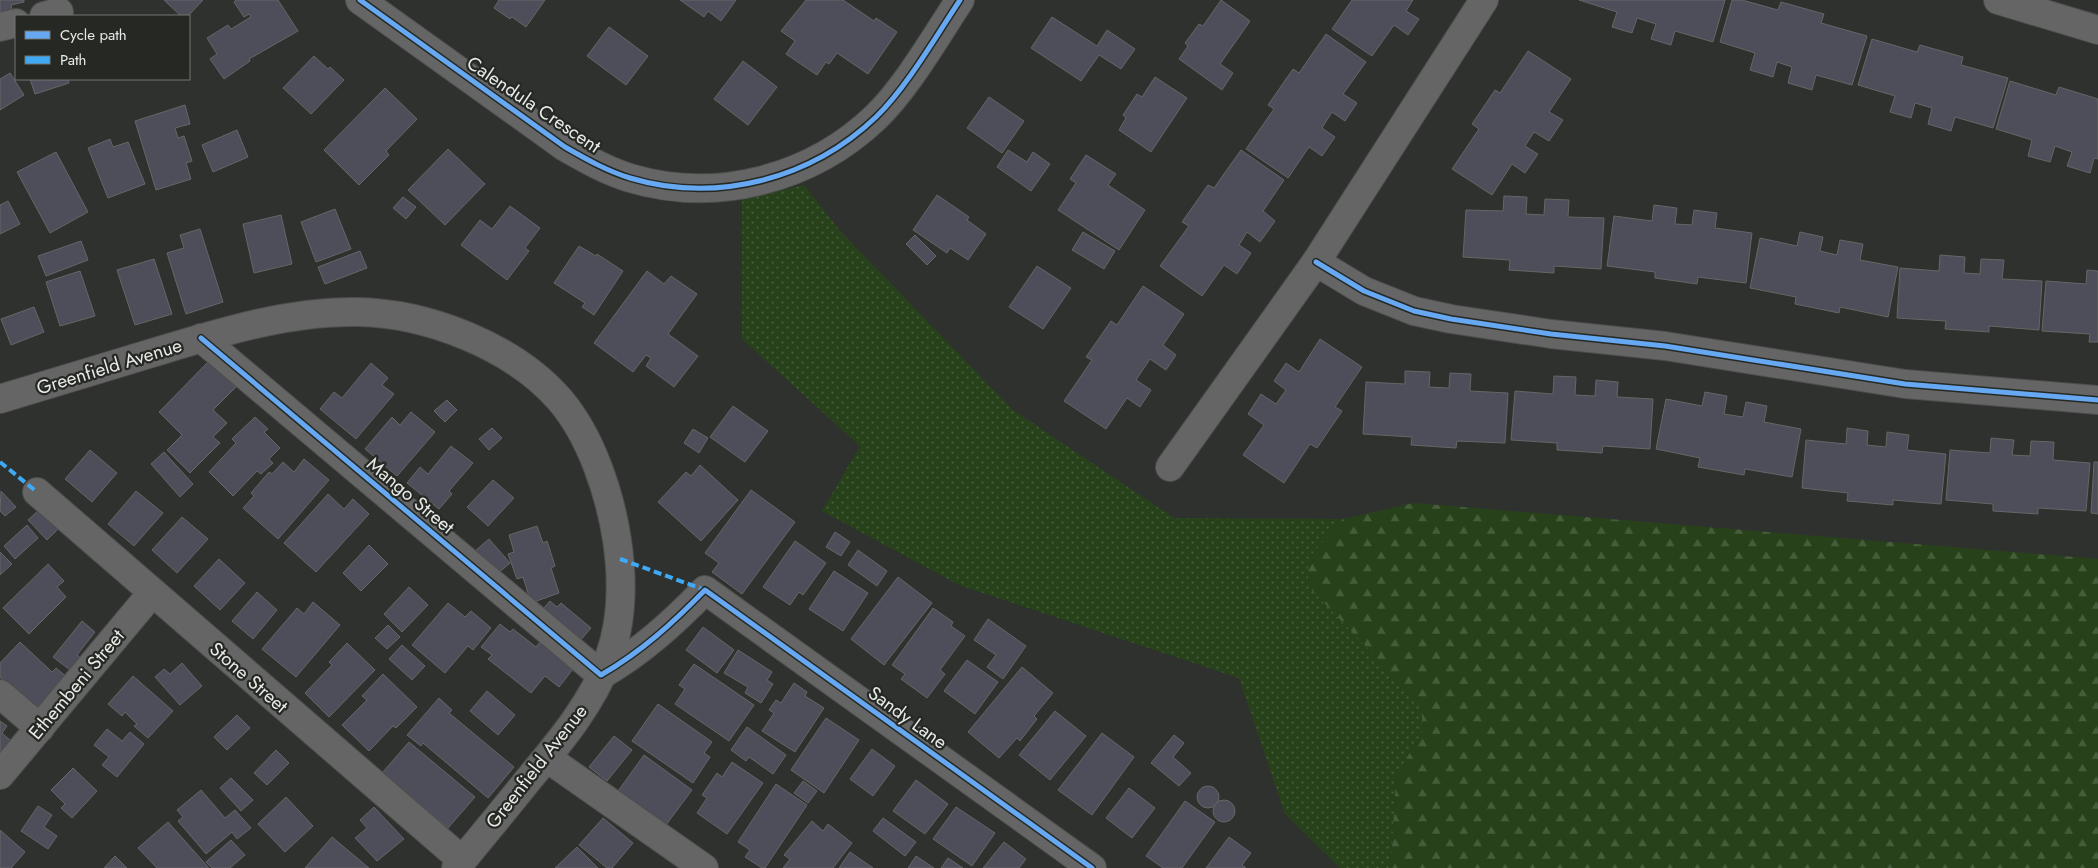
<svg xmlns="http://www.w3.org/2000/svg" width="2098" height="868" font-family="Jost,sans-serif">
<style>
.grass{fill:url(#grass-dots)}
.forest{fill:url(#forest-firs)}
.building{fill:#4e4e5a;stroke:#656666}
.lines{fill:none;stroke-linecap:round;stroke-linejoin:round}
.minor-casing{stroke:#4c4e4c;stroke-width:30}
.minor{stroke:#646564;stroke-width:28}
.quiet{stroke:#3fa9f5;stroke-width:4;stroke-dasharray:8 4;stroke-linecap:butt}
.cycleway-casing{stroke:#252823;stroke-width:8}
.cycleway{stroke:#66a8f1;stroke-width:5}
.labels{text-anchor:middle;stroke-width:4.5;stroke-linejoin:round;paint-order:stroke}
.street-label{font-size:19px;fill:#e7eae6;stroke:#252823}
</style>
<defs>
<pattern id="grass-dots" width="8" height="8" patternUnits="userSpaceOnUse" patternTransform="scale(1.25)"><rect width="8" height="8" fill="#27421a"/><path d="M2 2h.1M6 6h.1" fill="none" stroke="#465d3b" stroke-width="1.8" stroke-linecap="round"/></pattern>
<pattern id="forest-firs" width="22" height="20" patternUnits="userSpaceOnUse" patternTransform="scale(1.25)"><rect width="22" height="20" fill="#27421a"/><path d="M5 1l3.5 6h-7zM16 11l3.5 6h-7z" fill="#465d3b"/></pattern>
</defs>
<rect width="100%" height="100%" fill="#2f312e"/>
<path class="grass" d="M804 185 841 232 1013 410 1174 518 1343 519 1308 559V586L1421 704 1423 731 1396 776 1391 868H1340L1285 814 1239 678 959 585 822 511 860 446 742 339V200Z"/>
<path class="forest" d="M1414 503 2098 559V868H1391L1396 776 1423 731 1421 704 1308 586V559L1343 519Z"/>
<g class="building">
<path d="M0 0H24V2L11 5 12 10 0 12Z"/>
<path d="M164 0H203L188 16H181Z"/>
<path d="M236 0H278L298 31 249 59 250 61 224 79 210 59 217 54 207 38 228 25 231 29 251 17 249 14 244 17 234 2Z"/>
<path d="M499 0H545L526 27 512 17 510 19 494 8Z"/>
<path d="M680 0H736L721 21 708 11 704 17Z"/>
<path d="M806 0H843L874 21 876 18 897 32 868 74 837 53 829 64 826 62 817 75 786 54 795 41 781 31Z"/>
<path d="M1221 0 1250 21 1220 64 1233 73 1222 90 1179 59 1188 46 1185 43 1199 24 1203 26Z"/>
<path d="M1352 0H1413L1406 11 1419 19 1408 35 1394 25 1372 56 1332 29Z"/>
<path d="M1579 0H1725L1713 42 1675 31 1671 45 1651 39 1656 24 1637 18 1632 33 1612 27 1617 12Z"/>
<path d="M1732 0H1742L1778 10 1781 2 1824 14 1821 23 1867 36 1852 85 1816 75 1812 90 1788 83 1792 67 1777 62 1773 77 1750 70 1755 53 1720 42Z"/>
<path d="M1052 17 1097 46 1107 30 1135 49 1121 69 1099 55 1081 81 1031 48Z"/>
<path d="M609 27 648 56 626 85 587 56Z"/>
<path d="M1326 34 1366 62 1343 94 1357 103 1345 121 1332 112 1322 128 1335 137 1322 156 1309 147 1288 178 1246 149 1274 109 1268 105 1293 69 1299 73Z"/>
<path d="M1872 39 1917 52 1920 45 1963 57 1961 65 2008 78 1993 128 1955 117 1951 131 1928 124 1932 108 1915 103 1911 118 1890 112 1895 96 1858 85Z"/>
<path d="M1528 51 1571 79 1549 112 1563 120 1549 141 1534 132 1525 146 1538 154 1525 173 1512 164 1492 195 1452 169 1479 129 1472 124 1495 90 1500 93Z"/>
<path d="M314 56 328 69 330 67 344 80 311 114 283 88Z"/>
<path d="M743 61 777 87 748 125 714 99Z"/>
<path d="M10 73 24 95 0 110V79Z"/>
<path d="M1155 77 1187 98 1151 152 1119 130 1126 118 1123 115 1137 94 1142 97Z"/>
<path d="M30 79H68L69 83 35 94Z"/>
<path d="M2010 81 2056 95 2059 87 2098 99V159L2094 158 2090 173 2067 166 2072 152 2055 146 2050 162 2028 156 2032 140 1996 129Z"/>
<path d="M385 88 417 119 386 151 389 155 359 185 324 150Z"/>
<path d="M989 97 1024 121 1002 153 967 128Z"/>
<path d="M185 105 190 124 175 128 178 138 184 136 192 161 186 163 191 179 156 190 135 121Z"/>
<path d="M237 130 248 157 213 172 202 145Z"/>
<path d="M110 139 113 147 128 142 145 184 108 198 88 148Z"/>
<path d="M448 149 485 184 445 225 408 190Z"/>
<path d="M1008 150 1027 162 1033 152 1050 164 1031 191 997 167Z"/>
<path d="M1241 150 1284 180 1263 211 1275 221 1260 242 1247 232 1239 245 1251 253 1237 274 1224 265 1202 296 1160 266 1189 226 1182 222 1208 185 1214 188Z"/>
<path d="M56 152 88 212 50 233 17 172Z"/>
<path d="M1086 155 1116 174 1108 185 1145 210 1119 250 1058 210 1076 183 1070 179Z"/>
<path d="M937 195 969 217 967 220 986 234 968 260 950 248 947 253 913 230Z"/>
<path d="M1504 196 1527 197 1526 214 1544 215 1545 199 1569 200 1568 217 1604 218 1601 269 1554 266V273L1509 270 1510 260 1463 257 1466 210 1503 211Z"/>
<path d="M403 197 416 207 406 219 393 208Z"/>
<path d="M8 201 20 224 0 234V205Z"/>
<path d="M1654 205 1677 208 1675 224 1692 225 1694 210 1717 213 1715 228 1752 233 1746 283 1698 277 1697 284 1655 278V272L1607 266 1614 216 1652 221Z"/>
<path d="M510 206 540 228 525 248 529 251 507 280 461 245 480 220 492 229Z"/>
<path d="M335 209 351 249 316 262 301 222Z"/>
<path d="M281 215 292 264 254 273 243 224Z"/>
<path d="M200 229 223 302 186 314 167 253 184 248 180 235Z"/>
<path d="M1083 232 1115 251 1104 269 1072 250Z"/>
<path d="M1800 232 1823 237 1820 251 1837 255 1840 240 1863 244 1860 260 1898 267 1888 317 1840 307 1839 313 1795 304 1796 297 1750 288 1760 238 1797 246Z"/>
<path d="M915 235 936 256 927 265 906 244Z"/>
<path d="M81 241 88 260 46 276 38 256Z"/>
<path d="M579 246 596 256 597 254 623 271 594 315 582 307 585 303 554 283Z"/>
<path d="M360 251 367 268 325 284 318 267Z"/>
<path d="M1940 255 1965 257 1964 273 1980 274 1981 259 2004 260 2002 279 2042 281 2039 330 1989 326V332L1945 329 1946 321 1897 318 1900 268 1939 271Z"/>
<path d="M154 259 172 314 135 325 117 270Z"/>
<path d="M1037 266 1071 288 1043 329 1009 307Z"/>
<path d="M2087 270 2098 271V342H2089L2090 334 2042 331 2046 281 2086 284Z"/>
<path d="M80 271 95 316 60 326 46 282Z"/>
<path d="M647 271 664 284 671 276 697 294 668 334 698 356 674 387 646 366 651 358 646 355 633 372 594 343Z"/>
<path d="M1143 286 1184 314 1163 345 1176 355 1166 370 1150 359 1136 380 1151 390 1140 407 1127 398 1106 429 1064 401 1092 360 1086 357 1111 321 1117 325Z"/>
<path d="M34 307 44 332 11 345 1 319Z"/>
<path d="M1320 339 1362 367 1335 407 1342 411 1317 448 1310 444 1284 483 1243 455 1264 425 1248 414 1261 394 1276 404 1286 390 1274 381 1286 363 1299 372Z"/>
<path d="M209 361 236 387 213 410 227 423 213 437 220 443 190 473 167 450 182 435 159 412Z"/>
<path d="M371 363 388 378 382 385 394 394 356 439 320 409 334 392 342 398Z"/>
<path d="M1405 371 1430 372 1429 387 1449 388 1450 373 1471 374 1470 391 1508 393 1505 443 1457 441 1456 448 1411 445 1412 437 1363 434 1366 382 1405 384Z"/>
<path d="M1554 376 1576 377 1575 395 1595 396 1596 380 1618 382 1617 397 1653 399 1650 449 1603 446 1602 453 1557 450V443L1511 440 1515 391 1553 394Z"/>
<path d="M1705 392 1727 396 1724 414 1743 417 1746 402 1767 406 1764 422 1801 429 1792 477 1745 469 1744 475 1698 467 1700 458 1656 449 1666 399 1702 406Z"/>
<path d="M447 400 457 410 445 422 434 411Z"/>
<path d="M733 406 768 431 745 462 710 437Z"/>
<path d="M411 412 435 432 397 476 365 449 392 417 400 425Z"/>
<path d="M255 417 268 429 264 432 280 448 269 459 273 463 261 474 257 471 233 496 209 472 236 443 232 439Z"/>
<path d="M492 428 502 438 489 450 479 439Z"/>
<path d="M1847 428 1868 431 1867 445 1886 447 1887 432 1909 435 1907 450 1946 454 1941 504 1893 500V505L1847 501 1848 493 1802 488 1806 440 1846 444Z"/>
<path d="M693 429 708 438 699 453 684 443Z"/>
<path d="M1991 438 2014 440 2012 455 2030 456 2031 441 2054 442 2053 460 2090 463 2086 511 2038 508V514L1993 511V504L1946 500 1950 450 1990 453Z"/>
<path d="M451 446 473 463 449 491 452 494 439 509 407 483 420 467 428 474Z"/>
<path d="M90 450 117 473 92 502 65 479Z"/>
<path d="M164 452 193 484 180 497 151 464Z"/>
<path d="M304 459 329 480 278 539 243 508 254 496 251 493 269 472 272 474 283 462 294 472Z"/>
<path d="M2094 462H2098V514L2091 513Z"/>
<path d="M700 465 738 500 701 541 658 502 686 472 691 476Z"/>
<path d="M493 480 514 498 488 526 467 507Z"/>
<path d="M751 490 795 522 742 594 712 572 719 563 705 553Z"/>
<path d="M1 491 16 507 5 516 0 511Z"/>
<path d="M136 491 163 513 134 546 108 524Z"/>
<path d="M328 494 344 509 353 499 369 514 316 572 284 543Z"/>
<path d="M39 510 58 529 47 540 28 520Z"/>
<path d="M182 517 208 539 177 573 152 550Z"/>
<path d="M27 525 38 538 15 559 4 546Z"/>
<path d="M537 526 543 543 547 541 555 566 551 568 559 593 531 603 523 577 517 579 508 554 514 552 509 535Z"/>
<path d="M835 532 850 542 841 556 826 547Z"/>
<path d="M489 539 510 563 496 575 475 551Z"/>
<path d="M795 541 826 563 803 595 799 592 790 605 763 587Z"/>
<path d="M369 545 388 564 361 591 343 573Z"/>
<path d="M858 550 887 571 877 586 848 565Z"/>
<path d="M0 552 12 564 0 575Z"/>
<path d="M219 559 245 583 220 610 194 586Z"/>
<path d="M48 564 64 581 57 587 66 597 29 634 3 608Z"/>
<path d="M834 571 868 593 843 631 809 609Z"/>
<path d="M898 577 932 603 884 665 851 639Z"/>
<path d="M409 587 428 605 402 632 384 614Z"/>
<path d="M257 592 277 610 253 639 232 621Z"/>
<path d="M550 601 557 607 561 603 591 628 579 642 542 610Z"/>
<path d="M313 602 340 625 296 677 262 649 297 608 304 614Z"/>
<path d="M448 603 465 617 471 611 491 628 473 650 468 646 445 673 412 645Z"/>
<path d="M933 608 953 622 951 626 965 636 940 670 945 674 927 698 901 679 905 674 892 665Z"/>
<path d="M988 619 1026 646 1003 679 987 667 996 655 974 640Z"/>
<path d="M82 621 95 632 77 655 80 657 70 670 53 657Z"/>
<path d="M500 624 510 632 513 629 536 647 540 642 573 669 559 687 545 676 531 693 488 659 492 655 481 647Z"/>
<path d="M388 625 400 637 387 649 375 638Z"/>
<path d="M703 627 734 650 717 673 686 650Z"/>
<path d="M20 642 52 672 56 668 68 678 33 716 26 701 0 677V663Z"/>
<path d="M347 643 375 670 329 717 305 693 332 665 329 662Z"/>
<path d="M402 645 425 666 412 680 389 659Z"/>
<path d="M738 650 772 672 767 680 773 684 761 703 745 693 748 687 724 673Z"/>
<path d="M967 660 998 682 975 714 944 691Z"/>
<path d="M182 663 202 686 180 705 155 677 164 669 170 674Z"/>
<path d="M694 664 754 705 729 741 675 704 685 689 679 685Z"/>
<path d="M1022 667 1053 693 1034 716 1037 719 1020 741 1017 738 999 758 968 732Z"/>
<path d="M383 674 417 707 396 728 393 726 369 751 342 725 367 700 362 696Z"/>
<path d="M133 676 173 711 148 738 134 726 137 724 125 712 122 716 108 704Z"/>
<path d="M794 683 807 692 805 696 824 708 795 752 762 731 774 713 769 710 776 700 781 703Z"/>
<path d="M487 691 515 715 498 735 470 711Z"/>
<path d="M439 698 452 710 449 713 514 767 488 798 423 743 421 746 407 735Z"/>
<path d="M658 704 712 742 704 753 710 757 693 783 632 741Z"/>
<path d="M1055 711 1086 736 1050 780 1019 755Z"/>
<path d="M237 715 250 728 227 750 214 737Z"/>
<path d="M826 718 859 740 824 793 791 770Z"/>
<path d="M0 721 7 726 2 733 11 741 0 755Z"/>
<path d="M747 727 786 755 773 774 749 757 746 761 731 750Z"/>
<path d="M107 729 122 741 130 732 144 744 117 777 102 765 109 757 94 745Z"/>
<path d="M1102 733 1134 757 1092 815 1058 790Z"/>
<path d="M1174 735 1184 743 1173 757 1191 773 1179 786 1151 763Z"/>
<path d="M614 736 632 750 607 781 589 767Z"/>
<path d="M409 742 475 797 448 828 382 773Z"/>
<path d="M872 749 895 766 873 796 850 779Z"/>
<path d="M276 750 289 763 267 785 254 773Z"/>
<path d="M644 755 692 790 663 829 616 794Z"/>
<path d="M732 762 763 783 727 834 697 813 707 798 702 795 717 773 722 777Z"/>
<path d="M73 768 97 791 72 818 61 808 65 804 51 790Z"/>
<path d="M231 778 253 800 241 811 220 788Z"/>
<path d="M916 780 948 804 925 834 893 811Z"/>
<path d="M803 781 817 791 808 803 794 793Z"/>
<path d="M776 784 807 805 765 868H762L745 857 750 850 738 842Z"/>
<circle cx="1208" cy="797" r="11"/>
<path d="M1129 788 1155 808 1132 838 1106 818Z"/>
<path d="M201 790 225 818 235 810 251 828 237 839 232 832 206 854 178 821 183 817 177 810Z"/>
<path d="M286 797 313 826 285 852 258 824Z"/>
<circle cx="1224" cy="811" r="11"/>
<path d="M1185 801 1215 822 1182 868H1163L1146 856Z"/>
<path d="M38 806 52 815 44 827 57 836 48 849 21 831Z"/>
<path d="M374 807 404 839 377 861 355 838 367 828 360 820Z"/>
<path d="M956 807 995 833 972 866 933 839Z"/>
<path d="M603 818 633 843 612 868H607L579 845Z"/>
<path d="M883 818 916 842 905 856 873 831Z"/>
<path d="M812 821 823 831 828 824 852 843 833 868H783L790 859 784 855Z"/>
<path d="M168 822 209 868H157L138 848Z"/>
<path d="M0 830 25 852 11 868H0Z"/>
<path d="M332 837 369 868H305Z"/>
<path d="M1229 837 1251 853 1242 865 1246 868H1206Z"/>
<path d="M231 840 245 855 230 868H212L206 862Z"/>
<path d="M1004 842 1026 859 1019 868H983Z"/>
<path d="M577 847 598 868H555Z"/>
<path d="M850 852 873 868H839Z"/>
<path d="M115 856 127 868H104Z"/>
<path d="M916 856 934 868H908Z"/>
<path d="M948 858 963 868H941Z"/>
</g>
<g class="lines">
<defs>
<g id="minor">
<path d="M360 0 565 147C586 159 607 171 630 178 717 204 811 179 876 117 907 87 936 36 960 0"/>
<path d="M1998 0 2098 30"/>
<path d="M44 16 59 12"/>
<path d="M0 27 16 23"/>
<path d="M1316 262 1364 291 1414 311 1451 319 1551 334 1665 346 1905 384 2098 400"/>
<path d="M201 338 601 675C641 652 673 623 705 590L1092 868"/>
<path d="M0 399C51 384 101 368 152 353 218 333 287 311 357 312 427 313 513 346 560 400 591 436 610 494 617 540 623 580 623 620 609 658 592 704 559 743 528 780 504 810 480 839 456 868"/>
<path d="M1170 467 1316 262 1484 0"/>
<path d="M37 492 462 860"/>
<path d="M0 694 40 728"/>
<path d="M547 758 704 868"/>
<path d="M0 775 152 593"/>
</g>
</defs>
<use href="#minor" class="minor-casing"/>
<use href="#minor" class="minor"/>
<g class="quiet">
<path d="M0 462 37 492"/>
<path d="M620 559 705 590"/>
</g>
<defs>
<g id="cycleway">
<path d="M360 0 565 147C586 159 607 171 630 178 717 204 811 179 876 117 907 87 936 36 960 0"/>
<path d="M1316 262 1364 291 1414 311 1451 319 1551 334 1665 346 1905 384 2098 400"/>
<path d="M201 338 601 675C641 652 673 623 705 590L1092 868"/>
</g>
</defs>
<use href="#cycleway" class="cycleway-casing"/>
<use href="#cycleway" class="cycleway"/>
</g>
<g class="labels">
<g class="street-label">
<text transform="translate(534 104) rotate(34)" y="7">Calendula Crescent</text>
<text transform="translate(109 366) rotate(-17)" y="7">Greenfield Avenue</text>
<text transform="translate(411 495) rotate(40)" y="7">Mango Street</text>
<text transform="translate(249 677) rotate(41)" y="7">Stone Street</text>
<text transform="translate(76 684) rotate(-50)" y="7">Ethembeni Street</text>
<text transform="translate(908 717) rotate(36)" y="7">Sandy Lane</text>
<text transform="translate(536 766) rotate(-52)" y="7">Greenfield Avenue</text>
</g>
</g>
<rect x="15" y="15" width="175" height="65" fill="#252823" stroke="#737671"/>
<rect x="25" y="31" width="25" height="8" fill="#66a8f1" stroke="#737671"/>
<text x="60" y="40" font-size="15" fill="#e7eae6">Cycle path</text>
<rect x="25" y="56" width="25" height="8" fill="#3fa9f5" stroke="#737671"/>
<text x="60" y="65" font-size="15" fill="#e7eae6">Path</text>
</svg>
